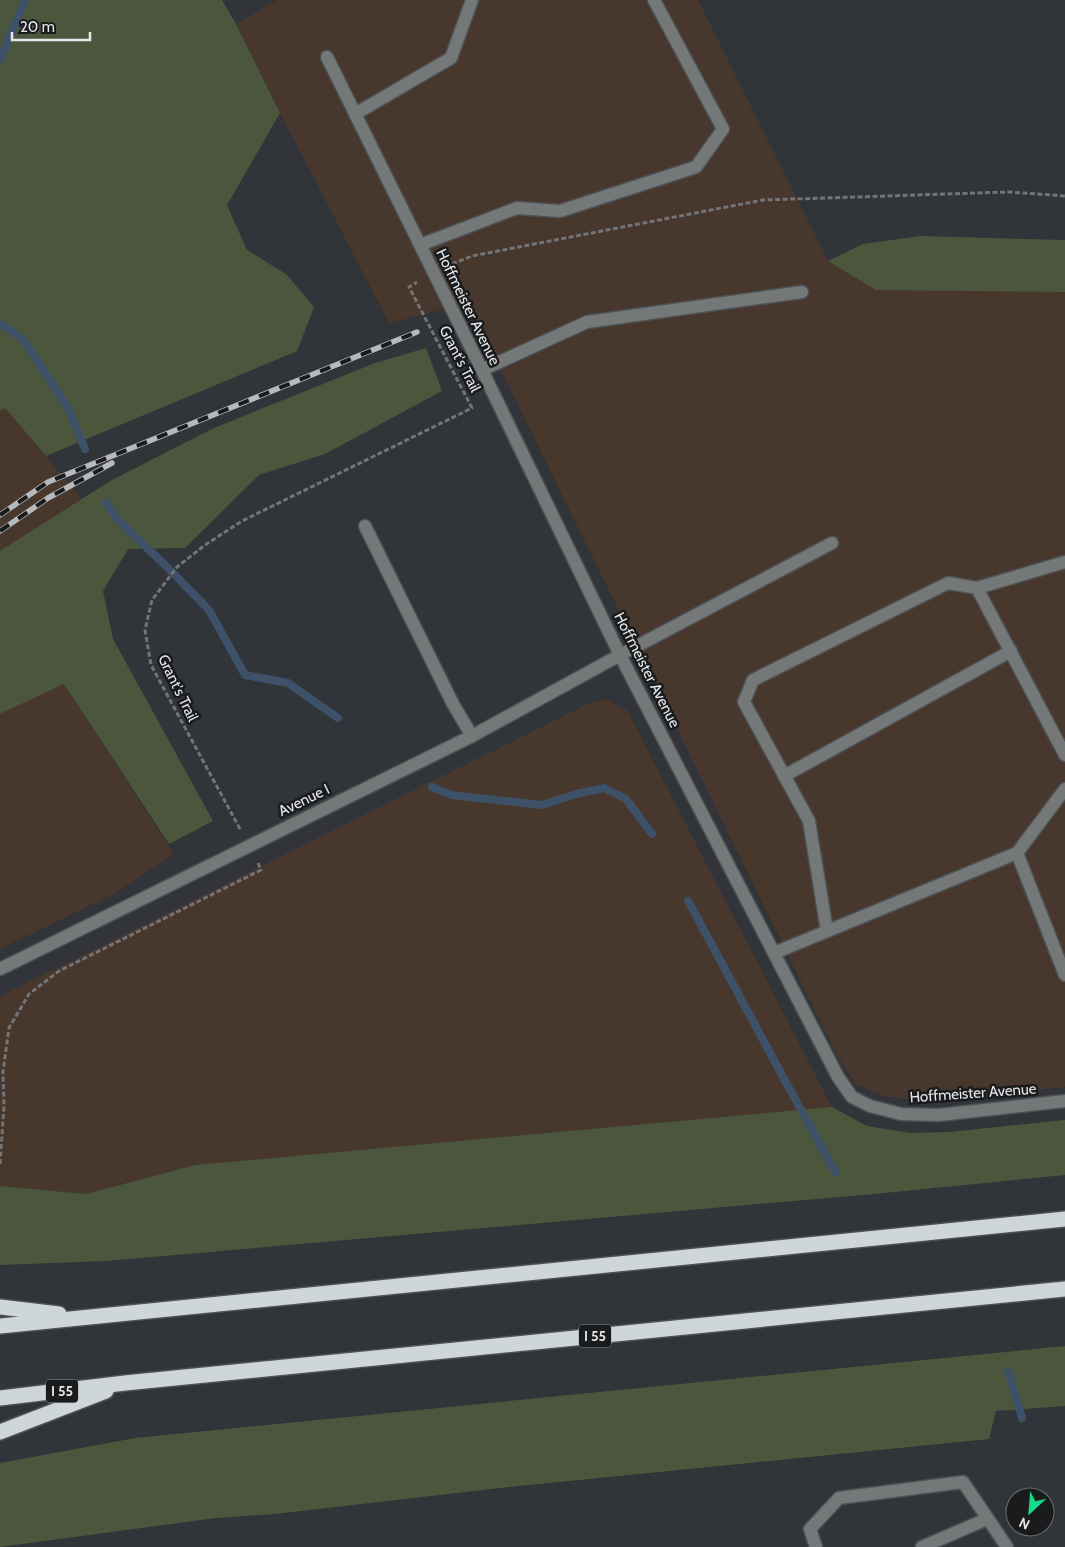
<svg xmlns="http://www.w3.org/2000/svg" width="1065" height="1547" font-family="Cabin,sans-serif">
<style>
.industrial{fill:#48372c}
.green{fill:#4c563d}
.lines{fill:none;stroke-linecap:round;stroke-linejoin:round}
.stream{stroke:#3d5269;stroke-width:8}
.minor-casing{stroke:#4e5154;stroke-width:15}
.highway-casing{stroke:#4e5154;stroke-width:18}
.path{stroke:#727478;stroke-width:3;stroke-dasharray:5 2.5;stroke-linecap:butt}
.minor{stroke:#757879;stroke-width:12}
.highway{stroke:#cfd6d8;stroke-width:15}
.rail-casing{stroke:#b7b9bd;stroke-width:5.5}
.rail{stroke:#1a1b1d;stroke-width:4;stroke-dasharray:11;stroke-linecap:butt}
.labels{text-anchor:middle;stroke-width:5;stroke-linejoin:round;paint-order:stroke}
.shield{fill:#1a1b1d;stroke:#a8aaac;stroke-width:1}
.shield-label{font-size:14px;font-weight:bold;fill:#e5e7ea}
.street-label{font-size:15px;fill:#e5e7ea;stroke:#1a1b1d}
</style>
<rect width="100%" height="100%" fill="#313438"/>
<g class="industrial">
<path d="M277 0H698L828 261 1065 292V1087L921 1101 888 1097 856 1085 838 1057 468 303 389 323 280 113 236 24Z"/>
<path d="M5 408 82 499 0 551V411Z"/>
<path d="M64 684 174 854 114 894 0 949V714Z"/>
<path d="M605 699 627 710 832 1107 195 1165 86 1194 0 1186V996L585 705Z"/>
</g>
<g class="green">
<path d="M0 0H222L236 24 280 113 227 205 247 250 286 274 314 307 297 351 46 456 5 408 0 411Z"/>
<path d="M920 236 1065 240V292L876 290 828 261 863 244Z"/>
<path d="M426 348 442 391 325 454 259 475 185 548 128 549 103 591 113 639 213 821 169 844 64 684 0 714V551L110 481 214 428 375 363Z"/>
<path d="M832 1107 867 1126 910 1133 949 1132 1065 1120V1175L874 1194 106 1261 0 1265V1186L86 1194 195 1165Z"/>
<path d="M1065 1346V1406L996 1411 989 1439 509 1487 275 1514 216 1518 0 1547V1463L135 1438Z"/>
</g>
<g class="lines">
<g class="stream">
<path d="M0 60 25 0"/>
<path d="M0 324 23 339 68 408 85 449"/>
<path d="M106 503 117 519 165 565 209 610 245 675 288 683 338 718"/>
<path d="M432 787 451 795 542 805 576 794 604 788 626 799 652 834"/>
<path d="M688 901C738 992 785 1083 836 1173"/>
<path d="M1008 1371 1022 1418"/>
</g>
<defs>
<g id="minor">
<path d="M327 57 482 370 620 655 838 1077 852 1097 870 1106 901 1114 939 1115 1065 1101"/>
<path d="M355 114 451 58 472 0"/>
<path d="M420 245 517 208 560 211 696 167 723 129 654 0"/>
<path d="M482 370 587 322 802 292"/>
<path d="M365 526 453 704 472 736"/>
<path d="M977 588 1065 562"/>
<path d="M784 776 1011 651"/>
<path d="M1017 853 1065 789"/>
<path d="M827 931 809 821 744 702 753 680 948 583 977 588 1065 755"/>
<path d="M774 953 1017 853 1065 975"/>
<path d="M0 969 472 736 620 655 832 543"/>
<path d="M816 1547 810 1529 839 1498 963 1482 1007 1547"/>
<path d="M922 1547 987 1519"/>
</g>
<g id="highway">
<path d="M0 1307 59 1314"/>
<path d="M0 1326 1065 1219"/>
<path d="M0 1398 125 1383 1065 1289"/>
<path d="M0 1432 106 1391"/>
</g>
</defs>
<use href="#minor" class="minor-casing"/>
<use href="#highway" class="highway-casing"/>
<g class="path">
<path d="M452 264 472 256 763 200 1009 192 1065 196"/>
<path d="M240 829 151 665 145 630 152 600 177 567 205 545 242 521 472 408 409 287 417 282"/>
<path d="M0 1164 4 1106 3 1072 9 1028 29 994 59 971 261 870 258 863"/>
</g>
<use href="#minor" class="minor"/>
<use href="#highway" class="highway"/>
<defs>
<g id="rail">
<path d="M0 515 48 482 417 332"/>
<path d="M0 531 48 498 112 463"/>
</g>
</defs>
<use href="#rail" class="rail-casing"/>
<use href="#rail" class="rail"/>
</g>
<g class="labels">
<g class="shield">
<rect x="579" y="1324.5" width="32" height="23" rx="4"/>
<rect x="46" y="1379.5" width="32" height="23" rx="4"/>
</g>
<g class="shield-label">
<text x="595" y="1341">I 55</text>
<text x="62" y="1396">I 55</text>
</g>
<g class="street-label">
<text transform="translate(468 307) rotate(64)" y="5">Hoffmeister Avenue</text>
<text transform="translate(460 359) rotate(63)" y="5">Grant's Trail</text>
<text transform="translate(647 670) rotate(63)" y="5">Hoffmeister Avenue</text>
<text transform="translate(178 688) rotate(64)" y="5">Grant's Trail</text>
<text transform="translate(304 800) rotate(-26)" y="5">Avenue I</text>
<text transform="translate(973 1093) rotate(-4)" y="5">Hoffmeister Avenue</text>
</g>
</g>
<g transform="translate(1030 1512) rotate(206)"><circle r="24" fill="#1a1b1d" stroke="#6b6d6f"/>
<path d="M0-4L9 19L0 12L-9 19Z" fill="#16d989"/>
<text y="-8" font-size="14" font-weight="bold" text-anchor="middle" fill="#e5e7ea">N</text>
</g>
<path d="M12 32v8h78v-8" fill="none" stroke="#e5e7ea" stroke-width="2.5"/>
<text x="20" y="32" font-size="15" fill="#e5e7ea" stroke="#1a1b1d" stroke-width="4" paint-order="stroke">20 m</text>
</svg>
